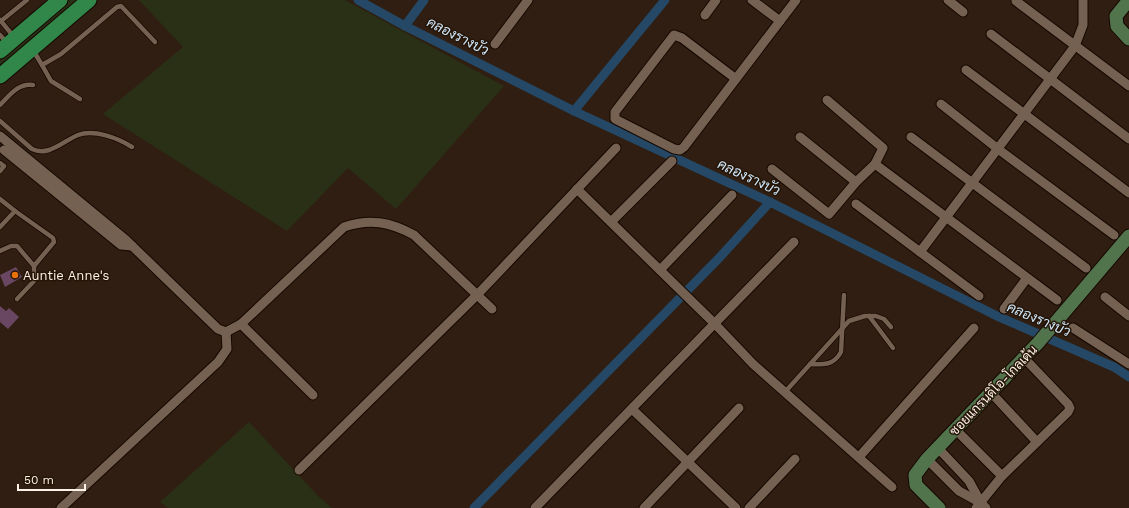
<svg xmlns="http://www.w3.org/2000/svg" width="1129" height="508" font-family="'Work Sans',Sarabun,sans-serif">
<style>
.green{fill:#2a3016}
.lines{fill:none;stroke-linecap:round;stroke-linejoin:round}
.canal{stroke:#244865;stroke-width:9}
.building{fill:#694662}
.lane-casing{stroke:#160800;stroke-width:6}
.street-casing{stroke:#160800;stroke-width:11}
.secondary-casing{stroke:#160800;stroke-width:15}
.primary-casing{stroke:#160800;stroke-width:17}
.lane{stroke:#746151;stroke-width:4.5}
.street{stroke:#746151;stroke-width:9}
.secondary{stroke:#52744d;stroke-width:13}
.primary{stroke:#318749;stroke-width:15}
.food-dot{fill:#e8710a;stroke:#251507;stroke-width:1.5}
.labels{text-anchor:middle;stroke-width:3;stroke-linejoin:round;paint-order:stroke}
.poi-label{font-size:13px;fill:#fdf2e8;stroke:#251507;text-anchor:start}
.street-label{font-size:13px;fill:#fdf2e8;stroke:#251507}
.water-label{font-size:14px;font-style:italic;fill:#cee6fa;stroke:#251507}
</style>
<rect width="100%" height="100%" fill="#2f1e11"/>
<g class="green">
<path d="M70 0H81L0 69V61Z"/>
<path d="M139 0H345L504 86 396 209 348 168 287 231 103 114 183 47Z"/>
<path d="M249 422 318 496 332 508H168L160 502Z"/>
</g>
<g class="lines">
<g class="canal">
<path d="M358 0 405 26 574 111 770 202 997 316 1114 367 1129 377"/>
<path d="M405 26 424 0"/>
<path d="M574 111 665 0"/>
<path d="M474 508 720 257 770 202"/>
</g>
</g>
<g class="building">
<path d="M16 267 22 277 5 287 0 275Z"/>
<path d="M0 306 6 311 9 308 19 317 8 329 0 322Z"/>
</g>
<g class="lines">
<defs>
<g id="lane">
<path d="M0 20 14 37"/>
<path d="M1 21 27 0"/>
<path d="M0 35 7 43"/>
<path d="M33 50 42 65 61 54 117 7 121 6 155 42"/>
<path d="M42 65 51 81 80 99"/>
<path d="M0 105C10 95 18 83 33 85"/>
<path d="M0 121 32 149C49 157 63 141 78 135 94 129 118 138 132 147"/>
<path d="M0 163 4 166 0 171"/>
<path d="M0 199 15 211 0 227"/>
<path d="M0 251 11 246H17L34 266 54 242 53 238 15 211"/>
<path d="M17 299 34 281V266"/>
<path d="M869 316 893 348"/>
<path d="M810 364C824 365 834 365 841 352L844 295"/>
<path d="M785 392 849 321 865 316H876L884 319 891 327"/>
</g>
<g id="street">
<path d="M752 0 780 21"/>
<path d="M948 0 963 12"/>
<path d="M1016 1 1129 86"/>
<path d="M705 15 716 0"/>
<path d="M991 34 1129 139"/>
<path d="M495 44 528 0"/>
<path d="M966 70 1129 193"/>
<path d="M736 79 682 38 674 35 615 112V119L674 149 680 150 684 147 796 0"/>
<path d="M941 104 998 149 1114 235"/>
<path d="M0 136 126 240 218 329 226 332 241 324 313 395"/>
<path d="M800 137 856 182"/>
<path d="M911 137 1086 268"/>
<path d="M4 150 121 245 132 246"/>
<path d="M875 164 1057 300"/>
<path d="M772 169 829 214 856 182 875 164 883 148 827 100"/>
<path d="M577 189 715 324 753 364 892 487"/>
<path d="M856 204 979 296"/>
<path d="M611 222 672 161"/>
<path d="M920 252 1075 46 1083 25V0"/>
<path d="M660 270 732 195"/>
<path d="M1105 297 1129 316"/>
<path d="M1004 309 1027 278"/>
<path d="M241 324 344 227C370 218 390 222 414 235L492 309"/>
<path d="M1073 328 1129 364"/>
<path d="M996 398 1037 442"/>
<path d="M632 409 736 508"/>
<path d="M961 435 1002 476"/>
<path d="M938 448 969 481 981 503"/>
<path d="M859 457 974 328"/>
<path d="M927 459 959 491 981 503 986 508"/>
<path d="M299 470 477 295 616 148"/>
<path d="M61 508 218 362 227 349 226 332"/>
<path d="M535 508 794 242"/>
<path d="M644 508 739 408"/>
<path d="M749 508 795 459"/>
<path d="M976 508 1002 476 1068 412 1070 408 1068 404 1029 363"/>
</g>
<g id="secondary">
<path d="M1129 0 1116 16 1117 26 1129 39"/>
<path d="M939 508 916 485 915 475 927 459 1038 343 1129 236"/>
</g>
<g id="primary">
<path d="M0 51 60 0"/>
<path d="M0 76 89 0"/>
</g>
</defs>
<use href="#lane" class="lane-casing"/>
<use href="#street" class="street-casing"/>
<use href="#secondary" class="secondary-casing"/>
<use href="#primary" class="primary-casing"/>
<use href="#lane" class="lane"/>
<use href="#street" class="street"/>
<use href="#secondary" class="secondary"/>
<use href="#primary" class="primary"/>
</g>
<circle class="food-dot" cx="15" cy="275" r="4"/>
<g class="labels">
<g class="poi-label">
<text x="23" y="280">Auntie Anne's</text>
</g>
<g class="street-label">
<text transform="translate(993 390) rotate(-46)" y="5">ซอยแกรนดิโอ-โกลเด้น</text>
</g>
<g class="water-label">
<text transform="translate(458 36) rotate(27)" y="5">คลองรางบัว</text>
<text transform="translate(749 177) rotate(25)" y="5">คลองรางบัว</text>
<text transform="translate(1039 319) rotate(23)" y="5">คลองรางบัว</text>
</g>
</g>
<path d="M18 484v6h67v-6" fill="none" stroke="#fdf2e8" stroke-width="2"/>
<text x="24" y="484" font-size="12" fill="#fdf2e8" stroke="#251507" stroke-width="3" paint-order="stroke">50 m</text>
</svg>
